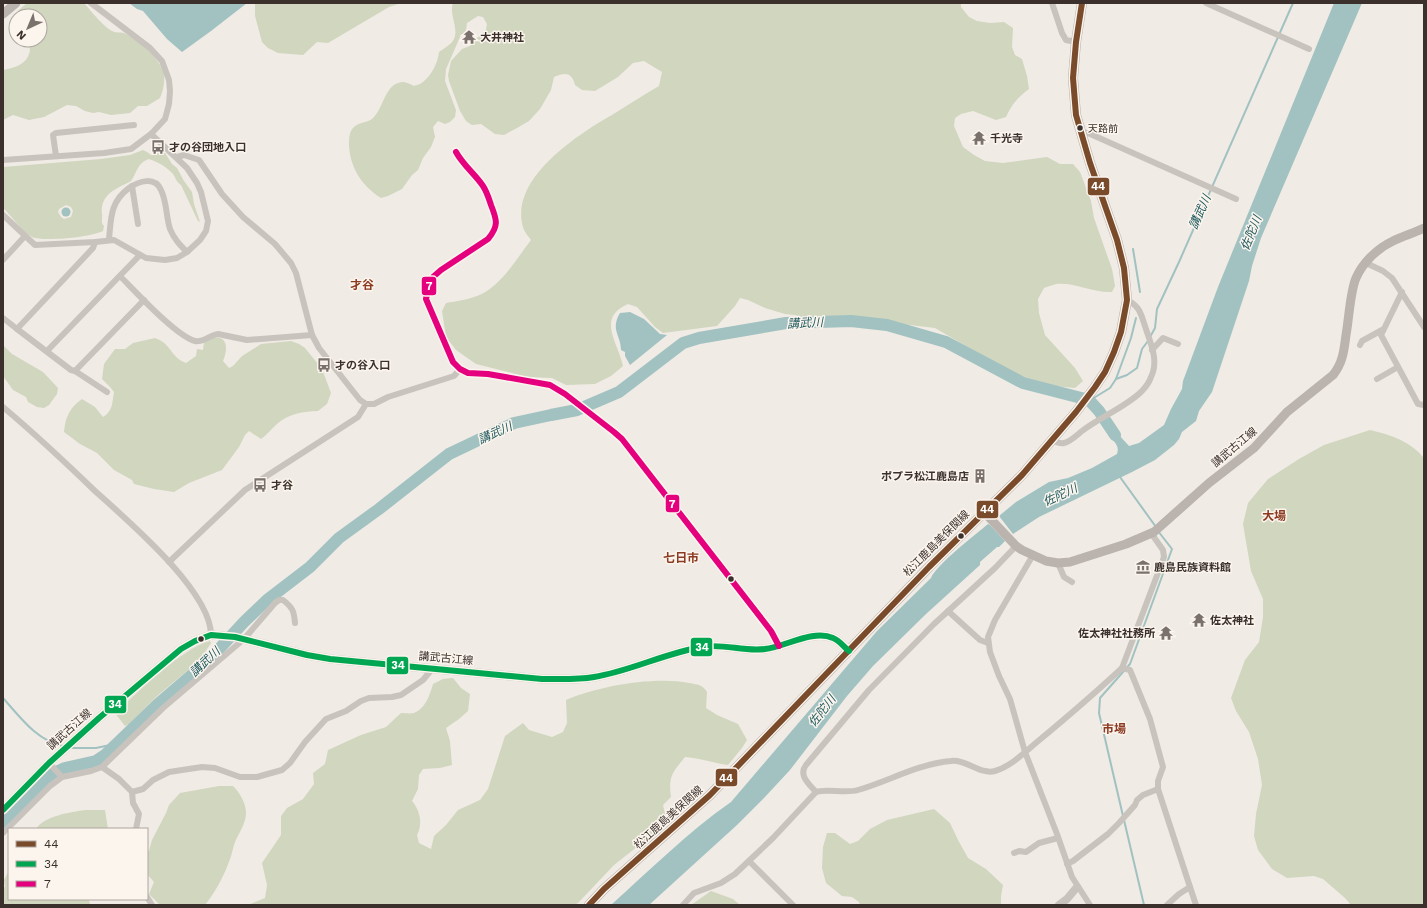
<svg xmlns="http://www.w3.org/2000/svg" width="1427" height="908" font-family="'Work Sans','Noto Sans JP',sans-serif">
<style>
.green{fill:#d1d6bf;fill-rule:evenodd}
.water{fill:#a1c2c1}
.lines{fill:none;stroke-linecap:round;stroke-linejoin:round}
.stream{stroke:#a1c2c1;stroke-width:2}
.river{stroke:#a1c2c1;stroke-width:12}
.minor{stroke:#c9c3be;stroke-width:6}
.tertiary{stroke:#c9c3be;stroke-width:8}
.secondary{stroke:#bab3ae;stroke-width:9}
.primary{stroke:#b8b1ad;stroke-width:10}
.bus-1-casing{stroke:#fbf5ee;stroke-width:9}
.bus-2-casing{stroke:#fbf5ee;stroke-width:9}
.bus-3-casing{stroke:#fbf5ee;stroke-width:9}
.bus-1{stroke:#7a4b2a;stroke-width:6}
.bus-2{stroke:#00a651;stroke-width:6}
.bus-3{stroke:#e5007d;stroke-width:6}
.bus-dot{fill:#3b302b;stroke:#fbf5ee;stroke-width:1.5}
.labels{text-anchor:middle;stroke-width:3;stroke-linejoin:round;paint-order:stroke}
.bus-label{font-size:10px;fill:#3b302b;stroke:#fbf5ee;text-anchor:start}
.poi-label{font-size:11px;font-weight:bold;fill:#3b302b;stroke:#fbf5ee;text-anchor:start}
.street-label{font-size:11px;fill:#3b302b;stroke:#fbf5ee}
.water-label{font-size:12px;font-style:italic;fill:#1f5a5e;stroke:#fbf5ee}
.neighbourhood-label{font-size:12px;font-weight:bold;fill:#8c3b22;stroke:#fbf5ee}
.line-badge{stroke:#fbf5ee;stroke-width:1.5}
.badge-label{font-size:11px;text-anchor:middle;font-weight:bold;fill:#fff}
</style>
<rect width="100%" height="100%" fill="#f0ebe5"/>
<g class="green">
<path d="M27 3H84C90 10 104 27 112 31 115 33 120 32 124 33 139 41 157 55 163 71 166 79 163 91 160 98L147 106H138L130 113 111 115 99 112 93 113 85 111 76 106 67 105 44 117 29 120 13 115 3 120V70C16 68 29 63 30 49L24 40H40V16H16V29L15 28 12 18 20 9Z"/>
<path d="M255 3H401L389 7 328 43 317 42 303 55 278 53 268 48 262 42 255 16Z"/>
<path d="M453 3H961V7L969 17 977 21 990 23 1004 22 1013 28 1012 47 1015 55 1022 59 1027 76 1029 89C1017 98 1012 104 1006 117L996 120 973 111 961 114 955 118 954 126 963 147 974 155 985 161 1003 163 1047 157 1060 164H1073L1080 172 1091 201 1094 218 1112 269 1115 286 1112 292C1093 293 1075 282 1056 284 1052 285 1047 287 1044 288L1038 299 1039 313 1045 335 1075 368 1083 381 1075 388 1044 385 1011 372 935 328 842 317 808 319 795 315 785 314 765 308 748 300 740 298 735 306 717 326 663 333 655 327 637 307 628 304C596 318 618 342 623 366L611 376 595 384 566 385 552 378 528 377 476 364 456 350 446 337 442 311 446 303C457 301 467 300 477 296 500 288 517 258 531 240 529 237 526 234 524 230 509 189 556 151 586 131 594 125 603 120 612 115 628 105 643 95 659 86L662 72 644 61 633 63 618 77 595 91 582 90 575 85C572 72 565 72 554 77L551 90 540 109 529 121 517 128 504 135 495 134 481 124 472 125 466 121 460 111 449 81 448 75 451 61 462 49 470 46 478 37 486 30 487 24 483 17 478 16 467 23 466 30 460 37 446 69 445 81 456 110 455 117 450 122 445 124 438 121 433 127 435 137 431 147 423 158 418 170 412 175 402 189 388 196 381 198C362 186 350 168 349 145 349 140 349 132 353 128 358 122 367 123 372 119 384 109 384 84 402 82 406 82 410 84 414 86 417 85 421 84 423 82 432 75 438 62 439 52 443 49 447 47 450 44 463 33 448 16 453 3Z"/>
<path d="M143 150 147 152 151 155H155L160 152 165 153 172 164 177 168 184 181 192 192 194 204 200 222 198 221 181 185C176 182 176 178 173 174 167 167 158 162 149 159 137 163 137 173 131 181 116 189 100 194 102 214 103 219 100 222 104 226L103 231C92 237 43 242 32 237 21 231 12 216 3 208V167L101 159 130 155ZM66 205 71 207 73 211 71 217 64 219 61 217 58 212 59 209Z"/>
<path d="M155 338C172 344 170 357 186 363L196 356 197 349 203 350 204 342C209 340 215 336 220 338 229 341 226 354 223 361L229 368 233 366 242 356 261 344 291 341 299 344 305 348 322 369 331 393 327 404 318 411C304 411 288 414 277 424 271 429 267 435 261 439L249 431 245 435 239 447 222 470 189 483 174 492 154 489 134 484 132 480 114 470 97 453 80 444 64 432C65 418 70 407 82 399L95 407 103 417C113 411 112 403 114 392L110 387 102 379 104 364 115 349H125L133 343Z"/>
<path d="M3 345 12 354 43 372 58 388 57 394 49 405 44 408 37 407 28 402 26 397 13 390 3 376Z"/>
<path d="M1370 430C1391 435 1410 441 1424 458V905H1351L1345 898 1323 879 1314 876 1287 878 1272 869 1258 850 1254 836 1256 814 1262 785 1258 759 1249 732 1236 711 1231 698 1245 660 1259 642 1263 617V599L1251 571 1243 524 1248 503 1268 479 1299 459 1324 445Z"/>
<path d="M210 641 211 643 199 661 157 696 129 724 125 726 115 713C138 693 182 648 210 641Z"/>
<path d="M453 678 461 688 470 694 468 711 459 719 446 728 450 741 452 765 440 768 423 769 419 775 418 789 412 801C420 810 423 824 417 835L419 843 431 849 434 836 446 825 458 810 480 800 488 789 505 736 523 723 529 730 552 737 563 732 567 723 566 700C598 686 655 676 689 683 693 684 698 684 701 686 703 687 706 690 707 692L706 708 717 715 738 724 747 740 742 748 728 765C713 763 700 758 685 757 673 772 668 776 671 797L663 805 667 822 647 839 614 865 578 903 574 905H248L265 898 267 885 262 863 281 835V816L287 808 303 799 314 784 313 773 325 764 328 750 361 735 386 727 401 713C404 713 410 714 414 713 425 709 430 695 433 684L443 679Z"/>
<path d="M219 786H233C240 793 246 803 246 813 246 823 239 833 235 842 233 847 232 854 230 859 224 876 216 891 205 905H160L149 894 154 882 147 874V851H149L152 840 166 813 169 805 180 793Z"/>
<path d="M934 809 950 823 958 840 968 858 986 869 1003 885 1001 896V905H860L859 902 852 897 842 896 826 883 822 868 823 847 827 833H835L850 844 858 841 870 829 887 820Z"/>
<path d="M85 810H105L108 829H36C44 816 71 812 85 810Z"/>
<path d="M9 871V899H89L90 905H3V888L5 887 4 880Z"/>
<path d="M711 891 733 899 740 905H691Z"/>
</g>
<g class="water">
<path d="M129 3H247L211 31 182 52 167 39 143 11 137 9Z"/>
<path d="M1334 3H1362L1261 238 1252 266 1249 281 1212 392 1199 411 1196 421 1182 432 1179 439 1174 445 1155 460 1132 472 1039 517 1013 534 999 516 1016 502 1049 482 1068 478 1092 468 1117 454C1120 445 1114 443 1110 436 1108 432 1106 427 1104 423L1109 419 1118 434 1129 446 1139 443 1164 425 1171 409 1182 389 1183 381 1218 287Z"/>
<circle cx="66" cy="212" r="4.5"/>
<path d="M630 312 644 319 660 334 667 335 630 365 625 356V352L621 350C621 335 610 330 620 313Z"/>
<path d="M988 524 990 525 1005 541 999 547H997L980 562V565L926 614 873 666 847 696 790 770 764 798 737 825 649 905H611C650 870 688 832 731 802L877 631 931 578C936 565 975 535 988 524Z"/>
</g>
<g class="lines">
<g class="stream">
<path d="M1133 249 1140 292"/>
<path d="M1150 337 1155 328 1157 309 1179 262 1293 3"/>
<path d="M1116 379 1131 338 1136 318"/>
<path d="M1092 399 1110 388 1116 379 1127 375 1137 368 1142 349 1148 341"/>
<path d="M1120 477 1156 527"/>
<path d="M3 698C20 717 37 741 63 746"/>
<path d="M72 748H96L115 744"/>
<path d="M1123 816 1099 713 1100 698 1130 664 1172 549 1158 531"/>
<path d="M1124 820 1144 905"/>
</g>
<path class="river" d="M3 823 52 774 65 768 96 761 105 755 158 704 207 662 244 622 267 600 310 567 339 538 379 509 449 454 514 423 551 415 577 410 619 392 683 343 699 338 786 323 851 321 887 325 946 342 1023 383 1089 400 1099 411 1115 435"/>
<g class="minor">
<path d="M1052 3 1062 33 1066 40 1076 42"/>
<path d="M1206 3 1309 49"/>
<path d="M1080 132 1088 133 1236 199"/>
<path d="M456 152C463 165 475 174 483 186 487 192 489 199 491 205 497 220 499 226 488 239L441 270 433 277 429 285 426 299 453 362 460 369 468 373 488 374 550 385 565 394 614 432 622 439 771 631 779 646"/>
<path d="M56 156 53 135 56 133 134 125"/>
<path d="M177 157 184 155 199 160 222 194 243 217 275 244 291 263 296 273 312 335 319 348 360 400 366 404H374L388 397 454 376 460 369"/>
<path d="M3 160 104 153 131 149 151 134 165 119 169 104 170 91 169 80 162 61 150 48 91 3"/>
<path d="M132 186 138 224"/>
<path d="M3 215 35 245 95 242 114 240 146 258 165 260 177 258 187 252 200 240 206 231 208 221 201 192 197 183 187 168 151 134"/>
<path d="M109 240C111 218 110 202 129 188 139 181 155 176 161 190 167 202 166 217 170 229 174 239 180 245 187 252"/>
<path d="M3 260 25 236"/>
<path d="M1366 263 1383 271 1392 278 1424 327"/>
<path d="M120 276C135 291 176 336 195 341 203 343 210 335 218 334L247 340 312 335"/>
<path d="M1402 292 1381 335 1418 404 1424 405"/>
<path d="M3 318 17 329 93 248 95 242"/>
<path d="M17 329 71 370 75 371 144 300"/>
<path d="M1360 345 1362 341 1382 330"/>
<path d="M1152 350 1163 338 1178 344"/>
<path d="M47 351 140 255"/>
<path d="M75 371 107 392"/>
<path d="M1377 379 1398 367"/>
<path d="M3 407C35 434 65 462 95 491 127 520 211 591 211 635"/>
<path d="M1052 440C1056 442 1060 444 1064 443 1070 442 1077 435 1082 431 1100 417 1124 408 1141 392 1145 388 1149 383 1151 377 1159 361 1151 345 1146 329 1141 315 1141 307 1127 300"/>
<path d="M1033 555 995 620 988 637 990 652 999 676 1010 699 1025 752 1057 834 1072 877 1090 905"/>
<path d="M169 562 245 490 358 417 366 404"/>
<path d="M1058 563 1064 577 1072 582"/>
<path d="M948 611 980 640 988 643"/>
<path d="M1122 668 1164 557 1163 550 1151 533"/>
<path d="M49 763 62 777"/>
<path d="M102 767 119 779 132 792 133 803 139 814 136 829"/>
<path d="M132 792 143 789 153 780 169 772 202 767 215 768 240 777H257L282 770 290 763 305 742 326 719 346 711 361 701 369 698 392 697 401 695 423 680 432 669"/>
<path d="M816 792C809 784 798 775 806 765L869 690 934 624 995 568 1016 546"/>
<path d="M3 833 50 786 62 777 91 771 102 767 163 708 244 639 275 603 279 600H283C293 608 294 611 295 623"/>
<path d="M1014 853 1019 851 1026 852 1039 843 1058 838"/>
<path d="M749 861 793 905"/>
<path d="M1067 864 1073 861 1108 834 1119 823 1135 805 1137 800 1143 795 1158 789 1190 887"/>
<path d="M147 897 152 905"/>
<path d="M683 905 694 893 721 883 735 874 773 838 816 792C826 788 845 794 858 790 889 781 918 764 951 761 966 759 980 775 995 771 1010 767 1025 752 1037 742 1066 718 1094 694 1122 668L1130 670 1150 719 1163 767 1158 781V789"/>
<path d="M1167 905 1179 894 1190 887 1196 905"/>
</g>
<path class="tertiary" d="M1059 905 1067 899 1077 887"/>
<g class="secondary">
<path d="M3 14 16 3"/>
<path d="M984 512 1016 546 1022 550 1046 561 1058 563 1070 562 1126 544 1154 532 1209 483 1254 448 1287 412 1333 375C1343 363 1344 350 1346 335 1349 319 1350 292 1356 278 1363 262 1378 248 1393 241 1403 236 1414 233 1424 228"/>
<path d="M3 810 49 763 99 718 181 649 195 641 211 635 235 637 307 655 330 659 542 679C560 679 577 680 594 677 631 671 665 653 702 647 723 643 744 652 765 649 785 647 813 629 833 638 839 640 844 647 849 651"/>
</g>
<path class="primary" d="M589 905 604 889 710 795 929 567 1022 475 1076 412 1095 387 1105 372 1114 352 1121 332 1127 300 1124 268 1117 240 1090 163 1076 115 1073 78 1076 42 1082 3"/>
<defs>
<path id="bus-1" d="M589 905 604 889 710 795 929 567 1022 475 1076 412 1095 387 1105 372 1114 352 1121 332 1127 300 1124 268 1117 240 1090 163 1076 115 1073 78 1076 42 1082 3"/>
<path id="bus-2" d="M3 810 49 763 99 718 181 649 195 641 211 635 235 637 307 655 330 659 542 679C560 679 577 680 594 677 631 671 665 653 702 647 723 643 744 652 765 649 785 647 813 629 833 638 839 640 844 647 849 651"/>
<path id="bus-3" d="M456 152C463 165 475 174 483 186 487 192 489 199 491 205 497 220 499 226 488 239L441 270 433 277 429 285 426 299 453 362 460 369 468 373 488 374 550 385 565 394 614 432 622 439 771 631 779 646"/>
</defs>
<use href="#bus-1" class="bus-1-casing"/>
<use href="#bus-2" class="bus-2-casing"/>
<use href="#bus-3" class="bus-3-casing"/>
<use href="#bus-1" class="bus-1"/>
<use href="#bus-2" class="bus-2"/>
<use href="#bus-3" class="bus-3"/>
</g>
<defs>
<symbol id="temple-bare" viewBox="-9 -9 18 18"><path d="M0-6L5-2H3V0L6.5 2.5H4V6H1.5V3h-3V6H-4V2.5H-6.5L-3 0V-2H-5Z" fill="#7a716c" stroke="#fbf5ee" stroke-width="2.5" paint-order="stroke"/></symbol>
<symbol id="bus-bare" viewBox="-9 -9 18 18"><path d="M-5-6H5V4H4V6H2V4H-2V6H-4V4H-5ZM-3.5-4V0h7V-4ZM-3.5 1.2v1.5H-2V1.2ZM2 1.2v1.5H3.5V1.2Z" fill="#7a716c" stroke="#fbf5ee" stroke-width="2.5" paint-order="stroke"/></symbol>
<symbol id="building-bare" viewBox="-9 -9 18 18"><path d="M-4-6H4V6H1V3H-1V6H-4ZM-2.5-4.3h1.7v1.8h-1.7ZM.8-4.3h1.7v1.8H.8ZM-2.5-1h1.7V.8h-1.7ZM.8-1h1.7V.8H.8Z" fill="#7a716c" stroke="#fbf5ee" stroke-width="2.5" paint-order="stroke"/></symbol>
<symbol id="museum-bare" viewBox="-9 -9 18 18"><path d="M0-6L6-3V-2H-6V-3ZM-5-1h2V3h-2ZM-1-1h2V3h-2ZM3-1h2V3H3ZM-6 4H6V6H-6Z" fill="#7a716c" stroke="#fbf5ee" stroke-width="2.5" paint-order="stroke"/></symbol>
</defs>
<g fill-rule="evenodd">
<use href="#temple-bare" x="459" y="27" width="20" height="20"/>
<use href="#temple-bare" x="969" y="128" width="20" height="20"/>
<use href="#bus-bare" x="148" y="137" width="20" height="20"/>
<use href="#bus-bare" x="314" y="355" width="20" height="20"/>
<use href="#building-bare" x="970" y="466" width="20" height="20"/>
<use href="#bus-bare" x="250" y="475" width="20" height="20"/>
<use href="#museum-bare" x="1133" y="557" width="20" height="20"/>
<use href="#temple-bare" x="1189" y="610" width="20" height="20"/>
<use href="#temple-bare" x="1156" y="623" width="20" height="20"/>
</g>
<g class="bus-dot">
<circle cx="1080" cy="128" r="3.5"/>
<circle cx="961" cy="536" r="3.5"/>
<circle cx="731" cy="579" r="3.5"/>
<circle cx="201" cy="639" r="3.5"/>
</g>
<g class="labels">
<g class="bus-label">
<text x="1088" y="132">天路前</text>
</g>
<g class="poi-label">
<text x="480" y="41">大井神社</text>
<text x="990" y="142">千光寺</text>
<text x="169" y="151">才の谷団地入口</text>
<text x="335" y="369">才の谷入口</text>
<text x="969" y="480" text-anchor="end">ポプラ松江鹿島店</text>
<text x="271" y="489">才谷</text>
<text x="1154" y="571">鹿島民族資料館</text>
<text x="1210" y="624">佐太神社</text>
<text x="1155" y="637" text-anchor="end">佐太神社社務所</text>
</g>
<g class="street-label">
<text transform="translate(1234 447) rotate(-40)" y="4">講武古江線</text>
<text transform="translate(936 543) rotate(-45)" y="4">松江鹿島美保関線</text>
<text transform="translate(446 658) rotate(5)" y="4">講武古江線</text>
<text transform="translate(69 729) rotate(-42)" y="4">講武古江線</text>
<text transform="translate(668 817) rotate(-42)" y="4">松江鹿島美保関線</text>
</g>
<g class="water-label">
<text transform="translate(1200 212) rotate(-66)" y="4">講武川</text>
<text transform="translate(1251 233) rotate(-68)" y="4">佐陀川</text>
<text transform="translate(805 323) rotate(-3)" y="4">講武川</text>
<text transform="translate(495 433) rotate(-24)" y="4">講武川</text>
<text transform="translate(1060 495) rotate(-25)" y="4">佐陀川</text>
<text transform="translate(205 662) rotate(-43)" y="4">講武川</text>
<text transform="translate(822 711) rotate(-52)" y="4">佐陀川</text>
</g>
<g class="neighbourhood-label">
<text x="362" y="289">才谷</text>
<text x="1274" y="520">大場</text>
<text x="681" y="562">七日市</text>
<text x="1114" y="733">市場</text>
</g>
</g>
<g class="line-badge">
<rect x="1087" y="177" width="23" height="19" rx="4" fill="#7a4b2a"/>
<rect x="421" y="276" width="16" height="20" rx="4" fill="#e5007d"/>
<rect x="665" y="494" width="15" height="19" rx="4" fill="#e5007d"/>
<rect x="976" y="500" width="23" height="19" rx="4" fill="#7a4b2a"/>
<rect x="690" y="637" width="23" height="20" rx="4" fill="#00a651"/>
<rect x="386" y="656" width="23" height="19" rx="4" fill="#00a651"/>
<rect x="104" y="695" width="23" height="19" rx="4" fill="#00a651"/>
<rect x="715" y="768" width="23" height="19" rx="4" fill="#7a4b2a"/>
</g>
<g class="badge-label">
<text x="1098" y="190">44</text>
<text x="429" y="290">7</text>
<text x="672" y="508">7</text>
<text x="987" y="513">44</text>
<text x="702" y="651">34</text>
<text x="398" y="669">34</text>
<text x="115" y="708">34</text>
<text x="726" y="782">44</text>
</g>
<rect width="1427" height="908" fill="none" stroke="#3b302b" stroke-width="8"/>
<rect x="8" y="828" width="140" height="72" fill="#fbf5ee" stroke="#aea6a0"/>
<rect x="16" y="841" width="20" height="6" fill="#7a4b2a" stroke="#aea6a0"/>
<text x="44" y="848" font-size="12" fill="#3b302b">44</text>
<rect x="16" y="861" width="20" height="6" fill="#00a651" stroke="#aea6a0"/>
<text x="44" y="868" font-size="12" fill="#3b302b">34</text>
<rect x="16" y="881" width="20" height="6" fill="#e5007d" stroke="#aea6a0"/>
<text x="44" y="888" font-size="12" fill="#3b302b">7</text>
<g transform="translate(28 28) rotate(224)"><circle r="19" fill="#fbf5ee" stroke="#aea6a0"/>
<path d="M0-3L7 15L0 10L-7 15Z" fill="#7a716c"/>
<text y="-6" font-size="11" font-weight="bold" text-anchor="middle" fill="#3b302b">N</text>
</g>
</svg>
